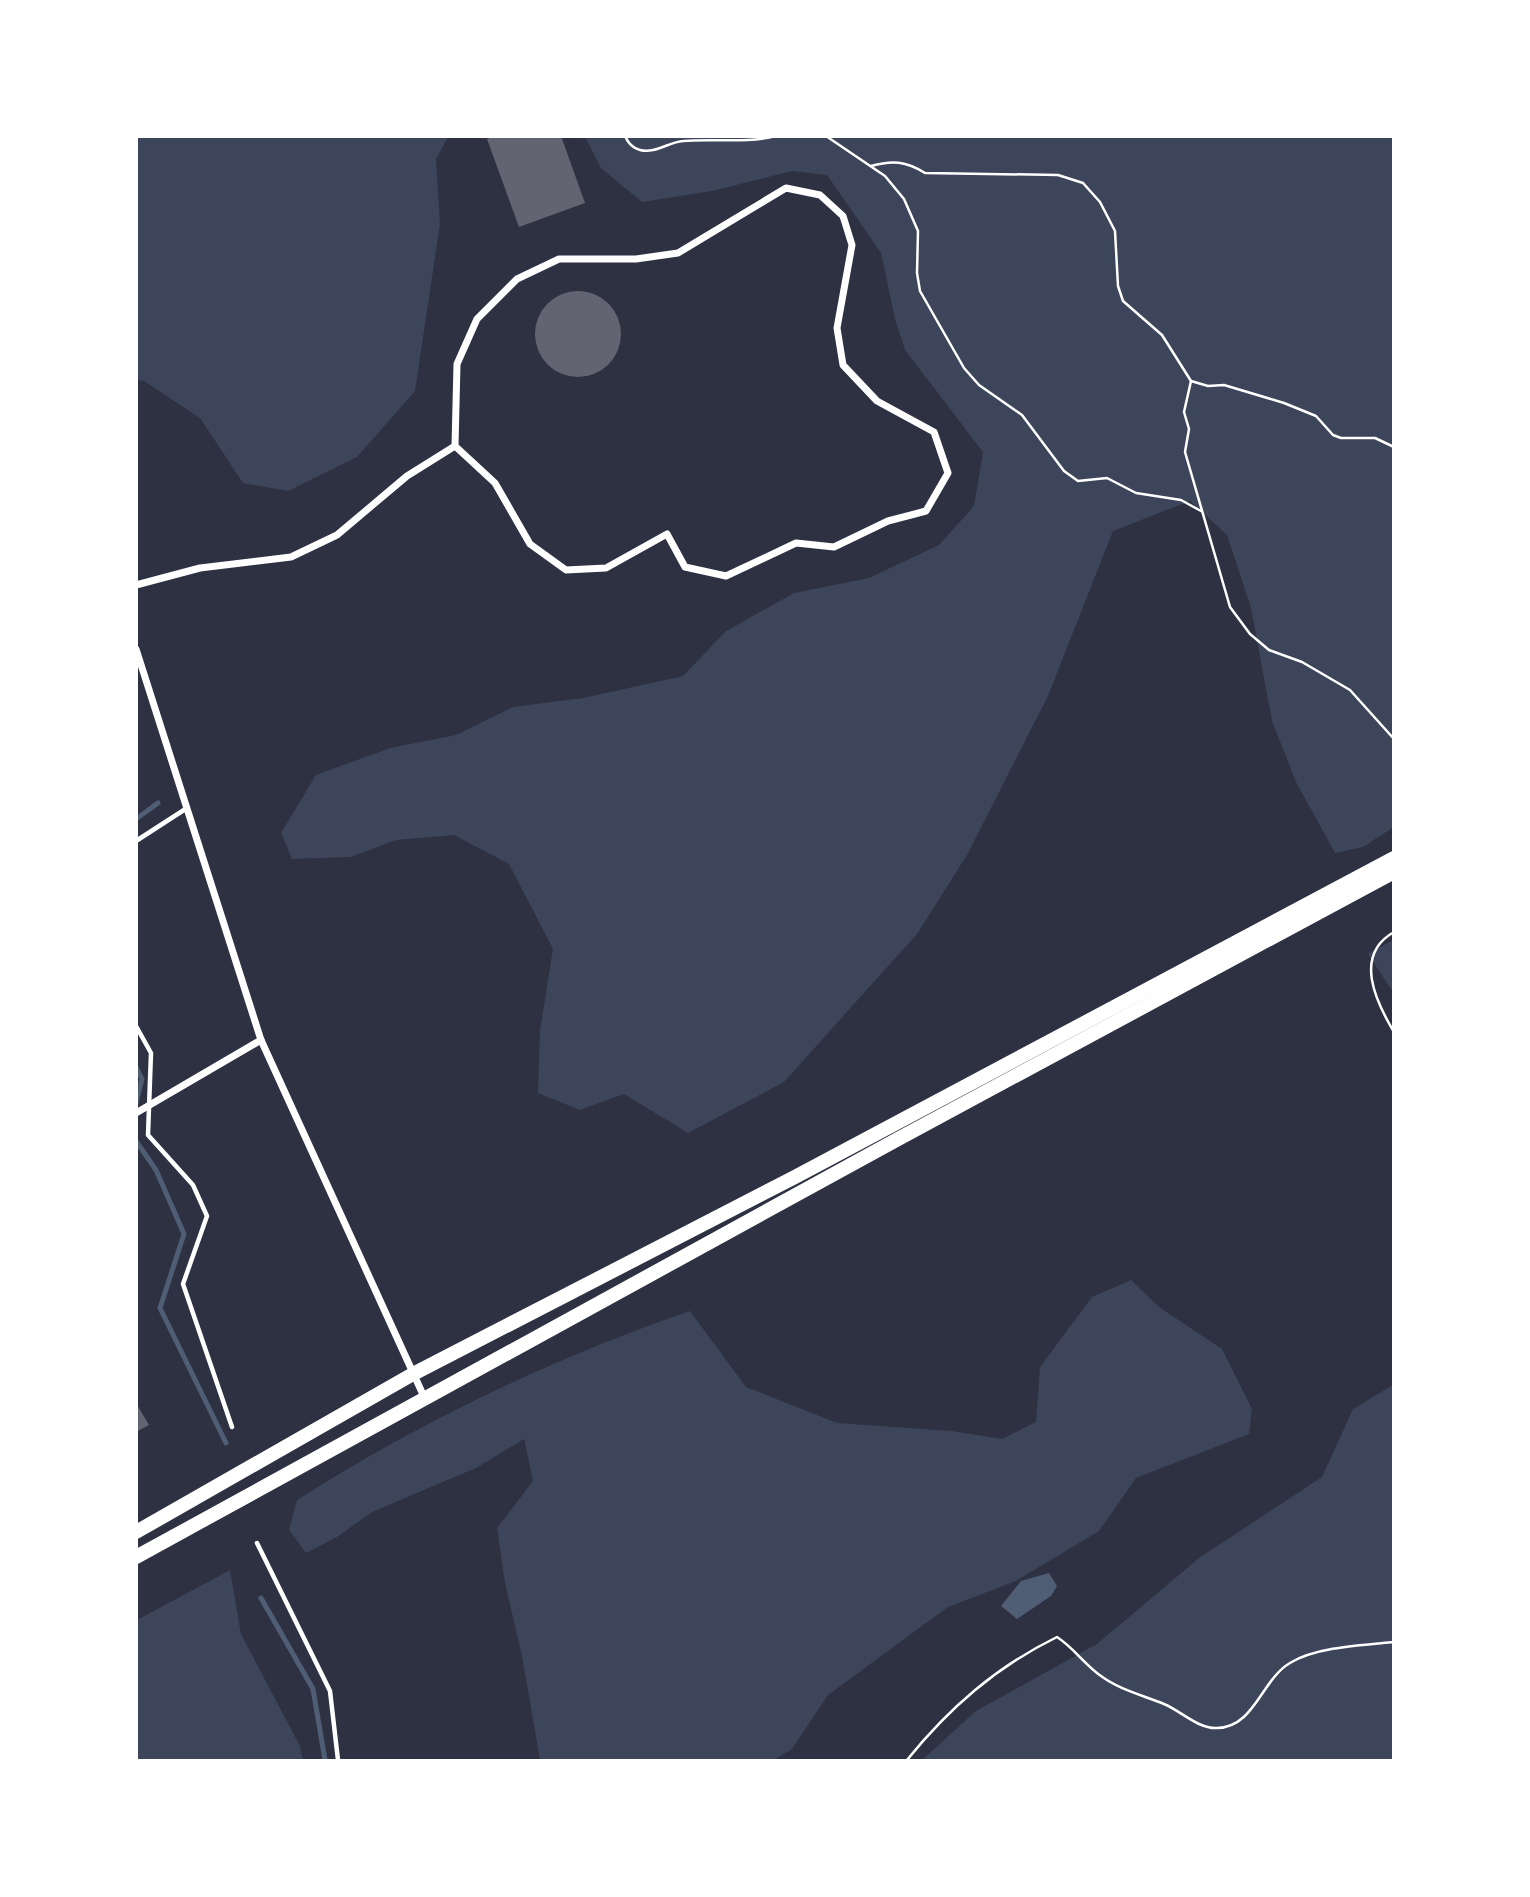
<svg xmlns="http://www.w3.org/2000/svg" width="1530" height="1897" font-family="'Zilla Slab',serif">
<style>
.green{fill:#3c4559}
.water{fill:#4f5d75}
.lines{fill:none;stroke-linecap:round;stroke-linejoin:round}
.stream{stroke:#4f5d75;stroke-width:5}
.building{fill:#626471}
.path{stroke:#fff;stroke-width:2.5}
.service{stroke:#fff;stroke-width:4.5}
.minor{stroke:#fff;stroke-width:7}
.primary{stroke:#fff;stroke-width:14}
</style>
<rect width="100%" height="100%" fill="#2d3142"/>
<g class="green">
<path d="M137 136 448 137 436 159 440 224 415 391 357 457 288 491 243 483 200 418 144 381 137 380Z"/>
<path d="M585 137H1393L1394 827 1363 847 1335 853 1296 782 1272 721 1251 608 1227 535 1190 501 1113 531 1048 696 967 855 917 934 784 1082 688 1133 624 1094 580 1110 538 1093 540 1030 553 949 509 864 454 835 396 840 351 857 292 859 281 833 316 775 390 748 456 735 513 707 583 698 683 676 726 631 794 593 869 578 939 545 974 506 983 452 905 350 895 319 881 253 827 175 792 171 712 191 642 202 601 168Z"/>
<path d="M1393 940V992L1368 954Z"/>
<path d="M1131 1280 1159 1307 1222 1349 1252 1409 1249 1434 1136 1478 1099 1531 1016 1581 948 1607 828 1695 792 1749 774 1760H540L522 1656 505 1583 497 1528 533 1481 524 1439 476 1468 372 1512 337 1537 306 1553 289 1530 297 1500C420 1422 553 1358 690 1311L746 1387 837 1423 952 1431 1002 1439 1036 1422 1040 1367 1092 1297Z"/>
<path d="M1393 1385V1760H922L976 1711 1097 1644 1199 1558 1322 1477 1353 1409Z"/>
<path d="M230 1570 241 1634 300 1746 303 1760H137V1620Z"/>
</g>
<path class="water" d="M1049 1573 1057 1586 1051 1596 1017 1619 1001 1606 1021 1581Z"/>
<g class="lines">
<g class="stream">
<path d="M136 819 158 803"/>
<path d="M136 1067 142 1079 136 1103"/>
<path d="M136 1141 156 1170 184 1234 160 1308 226 1443"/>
<path d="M261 1598 313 1689 325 1760"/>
</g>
</g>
<g class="building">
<path d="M494 136H561L585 203 519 227 487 139Z"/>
<circle cx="578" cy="334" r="43"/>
<path d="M136 1403 149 1425 136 1432Z"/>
</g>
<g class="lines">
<g class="path">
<path d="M625 136C628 143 632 148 640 150 655 154 669 142 683 141 715 138 745 144 776 136"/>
<path d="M826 136 885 176 904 199 918 231 917 273 920 291 964 368 979 385 1022 415 1064 471 1078 481 1107 478 1136 493 1181 500 1201 511"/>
<path d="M871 166C892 160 906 161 925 173L1058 175 1083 183 1100 202 1115 231 1118 286 1123 301 1162 335 1191 381 1208 386 1224 385 1284 403 1316 416 1333 435 1341 438H1375L1394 447"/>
<path d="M1191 381 1184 412 1189 429 1185 452 1230 607 1250 634 1269 650 1302 662 1350 690 1394 739"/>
<path d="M1394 932C1353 955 1376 1002 1394 1032"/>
<path d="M907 1760C949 1708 996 1667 1057 1637 1074 1648 1084 1664 1101 1676 1120 1690 1142 1695 1164 1704 1181 1711 1198 1729 1217 1728 1255 1727 1261 1680 1290 1663 1316 1647 1363 1645 1394 1642"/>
</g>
<g class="service">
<path d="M136 841 187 808"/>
<path d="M136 1026 151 1053 148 1135 193 1185 207 1216 183 1284 232 1427"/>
<path d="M257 1543 330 1691 338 1760"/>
</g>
<g class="minor">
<path d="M786 188 820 195 843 216 852 245 837 328 843 365 877 401 934 432 948 473 926 511 888 521 834 547 796 543 726 576 685 567 667 534 606 568 566 570 530 544 495 483 455 446 457 364 477 319 517 279 559 259H636L678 253Z"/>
<path d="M136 585 200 568 291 557 337 535 407 476 455 446"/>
<path d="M136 649 261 1040 425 1399"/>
<path d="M136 1113 261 1040"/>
</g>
<g class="primary">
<path d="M136 1532 413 1374 793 1178 1394 858"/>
<path d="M136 1557 898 1139 1394 872"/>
</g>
</g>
<rect width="1530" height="1897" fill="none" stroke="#ffffff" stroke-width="276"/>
</svg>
